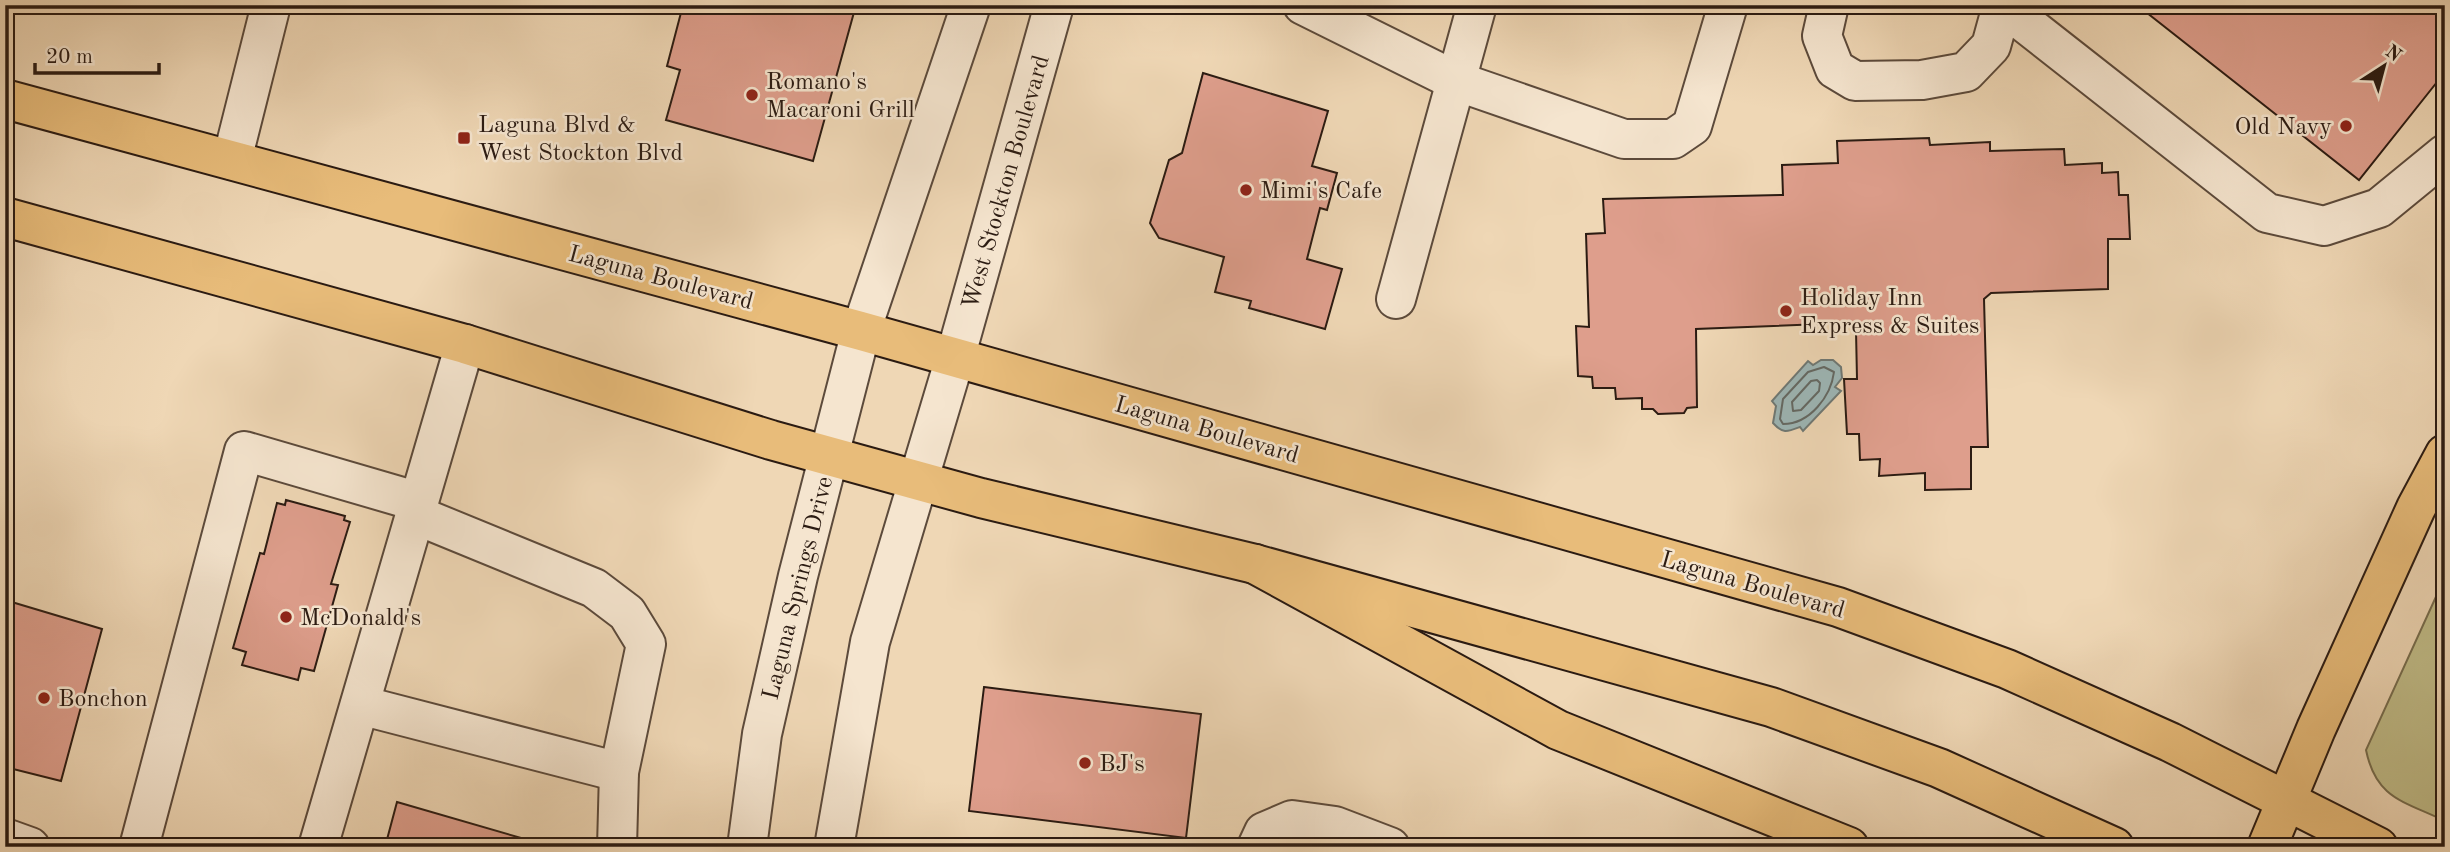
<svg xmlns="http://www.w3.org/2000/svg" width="2450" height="852" font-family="'Old Standard TT',serif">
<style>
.green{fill:#c0bc88;stroke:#766c4d;stroke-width:2}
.water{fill:#9db7b7;stroke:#6f7975;stroke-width:2}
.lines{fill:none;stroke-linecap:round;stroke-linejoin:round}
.shore{stroke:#646964;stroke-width:2}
.building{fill:#de9e8c;stroke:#2b1b12;stroke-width:2}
.minor-casing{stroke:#5c4a3b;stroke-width:42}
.major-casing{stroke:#2b1b12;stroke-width:42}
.highway-casing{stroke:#2b1b12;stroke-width:42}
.minor{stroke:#f5e5cf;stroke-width:38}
.major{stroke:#e8bc7a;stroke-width:38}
.highway{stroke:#e8bc7a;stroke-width:38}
.poi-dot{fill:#8f2418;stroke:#f5e5cf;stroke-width:2.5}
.labels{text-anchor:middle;stroke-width:5;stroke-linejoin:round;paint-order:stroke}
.poi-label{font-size:24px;fill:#2b1b12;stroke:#f5e5cf;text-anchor:start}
.street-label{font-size:24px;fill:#2b1b12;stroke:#f5e5cf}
</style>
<rect width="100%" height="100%" fill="#efd7b5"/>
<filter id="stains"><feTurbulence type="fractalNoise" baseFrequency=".00286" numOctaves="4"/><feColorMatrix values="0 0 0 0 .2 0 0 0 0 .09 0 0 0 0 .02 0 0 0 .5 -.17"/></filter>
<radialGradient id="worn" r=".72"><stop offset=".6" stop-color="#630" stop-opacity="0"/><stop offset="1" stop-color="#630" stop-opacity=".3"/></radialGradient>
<path class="green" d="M2445 577V821C2404 801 2376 799 2366 750Z"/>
<path class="water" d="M1821 360H1833L1841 367 1842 378 1835 387 1841 391 1803 431 1800 427C1787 432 1783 434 1773 423L1776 406 1772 401 1808 361 1813 365Z"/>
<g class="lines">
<g class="shore">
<path d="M1824 367 1834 372C1831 396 1810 424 1783 424L1780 419 1783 399 1808 372Z"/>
<path d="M1817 380 1820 383 1819 391 1801 410 1793 411 1792 402 1811 381Z"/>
</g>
</g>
<g class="building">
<path d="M683 5H856L813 161 666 120 680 70 667 66Z"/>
<path d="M2137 5H2445V72L2359 180Z"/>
<path d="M1203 73 1328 111 1312 166 1337 173 1327 210 1320 208 1307 259 1342 269 1325 329 1249 308 1251 301 1215 292 1224 257 1159 238 1150 223 1169 160 1182 153Z"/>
<path d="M1929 138 1930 145 1990 142V151L2064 149 2065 165 2102 163V173L2118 172 2119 195H2128L2130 239H2108V289L1991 293 1984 299 1988 447H1971V489L1925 490V473L1879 476 1880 459 1860 460 1859 434H1847L1844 379H1857L1856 331 1847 323 1696 329 1697 407 1687 408 1684 413 1658 414 1653 409H1642V398L1616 399 1615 388H1593L1592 377 1578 376 1576 326 1589 327 1586 234 1605 233 1603 199 1783 195 1782 165 1838 163 1837 141Z"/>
<path d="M286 500 345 516 344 520 350 522 331 584 338 585 314 671 301 668 298 680 242 665 246 652 233 648 260 553 264 554 277 503 285 505Z"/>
<path d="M5 600 102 629 61 781 5 767Z"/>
<path d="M984 687 1201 714 1186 838 969 811Z"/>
<path d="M397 802 528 840 526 847H385Z"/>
</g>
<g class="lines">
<defs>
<g id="minor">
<path d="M1303 5 1456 81 1624 139H1673L1692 126 1728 5"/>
<path d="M1829 5 1822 36 1835 69 1855 81 1922 80 1966 72 1991 46 2002 6"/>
<path d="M2002 5 2267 213 2324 226 2379 208 2445 154"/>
<path d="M232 160 271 5"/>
<path d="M1396 299 1477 5"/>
<path d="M416 515 594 588 627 613 646 644 619 772 617 847"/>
<path d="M360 705 619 772"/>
<path d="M5 838 30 847"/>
<path d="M139 847 244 451 419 502"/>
<path d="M318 847 465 344"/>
<path d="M747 847 762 734 798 576 861 331 971 5"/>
<path d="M834 847 870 642 955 358 1054 5"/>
<path d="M1257 847 1264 832 1292 820 1335 826 1390 847"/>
</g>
<g id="major">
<path d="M5 99 861 331 1838 607 2007 669 2170 742 2378 847"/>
<path d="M5 217 465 344 771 440 981 498 1255 564 1771 707 1939 768 2114 847"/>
</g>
<g id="highway">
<path d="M1255 564 1558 730 1849 847"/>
<path d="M2267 847 2316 729 2416 508 2445 454"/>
</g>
</defs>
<use href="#minor" class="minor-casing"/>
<use href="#major" class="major-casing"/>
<use href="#highway" class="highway-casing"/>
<use href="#minor" class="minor"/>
<use href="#major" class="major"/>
<use href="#highway" class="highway"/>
</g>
<g class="poi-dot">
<circle cx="752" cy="95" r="7"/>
<circle cx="2346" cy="126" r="7"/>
<rect x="457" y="131" width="14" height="14" rx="3.5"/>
<circle cx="1246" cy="190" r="7"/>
<circle cx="1786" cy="311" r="7"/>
<circle cx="286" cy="617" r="7"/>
<circle cx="44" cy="698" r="7"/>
<circle cx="1085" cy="763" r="7"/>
</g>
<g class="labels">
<g class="poi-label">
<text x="766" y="89">Romano's<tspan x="766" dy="28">Macaroni Grill</tspan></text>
<text x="478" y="132">Laguna Blvd &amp;<tspan x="478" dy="28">West Stockton Blvd</tspan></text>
<text x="2332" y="134" text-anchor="end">Old Navy</text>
<text x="1260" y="198">Mimi's Cafe</text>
<text x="1800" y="305">Holiday Inn<tspan x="1800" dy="28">Express &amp; Suites</tspan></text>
<text x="300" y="625">McDonald's</text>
<text x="58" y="706">Bonchon</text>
<text x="1099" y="771">BJ's</text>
</g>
<g class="street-label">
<text transform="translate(1005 182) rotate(-74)" y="8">West Stockton Boulevard</text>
<text transform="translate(661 277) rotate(15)" y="8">Laguna Boulevard</text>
<text transform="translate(1207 429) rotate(16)" y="8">Laguna Boulevard</text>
<text transform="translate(1753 584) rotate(16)" y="8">Laguna Boulevard</text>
<text transform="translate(797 588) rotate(-76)" y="8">Laguna Springs Drive</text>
</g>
</g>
<rect width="2450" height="852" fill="none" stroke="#efd7b5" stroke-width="28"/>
<rect x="7" y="7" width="2436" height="838" fill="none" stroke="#2b1b12" stroke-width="3.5"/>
<rect x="14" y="14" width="2422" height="824" fill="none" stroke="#2b1b12" stroke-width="2"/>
<g transform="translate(2384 66) rotate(36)" stroke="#f5e5cf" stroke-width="5" paint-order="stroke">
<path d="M0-5L12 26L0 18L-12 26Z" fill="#2b1b12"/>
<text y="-10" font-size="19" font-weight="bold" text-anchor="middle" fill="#2b1b12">N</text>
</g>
<path d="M35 63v10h124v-10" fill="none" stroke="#2b1b12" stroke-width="3.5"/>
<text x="46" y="63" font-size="21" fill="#2b1b12" stroke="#f5e5cf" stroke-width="5" paint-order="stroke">20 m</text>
<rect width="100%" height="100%" filter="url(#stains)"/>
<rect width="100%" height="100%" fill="url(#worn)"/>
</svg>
